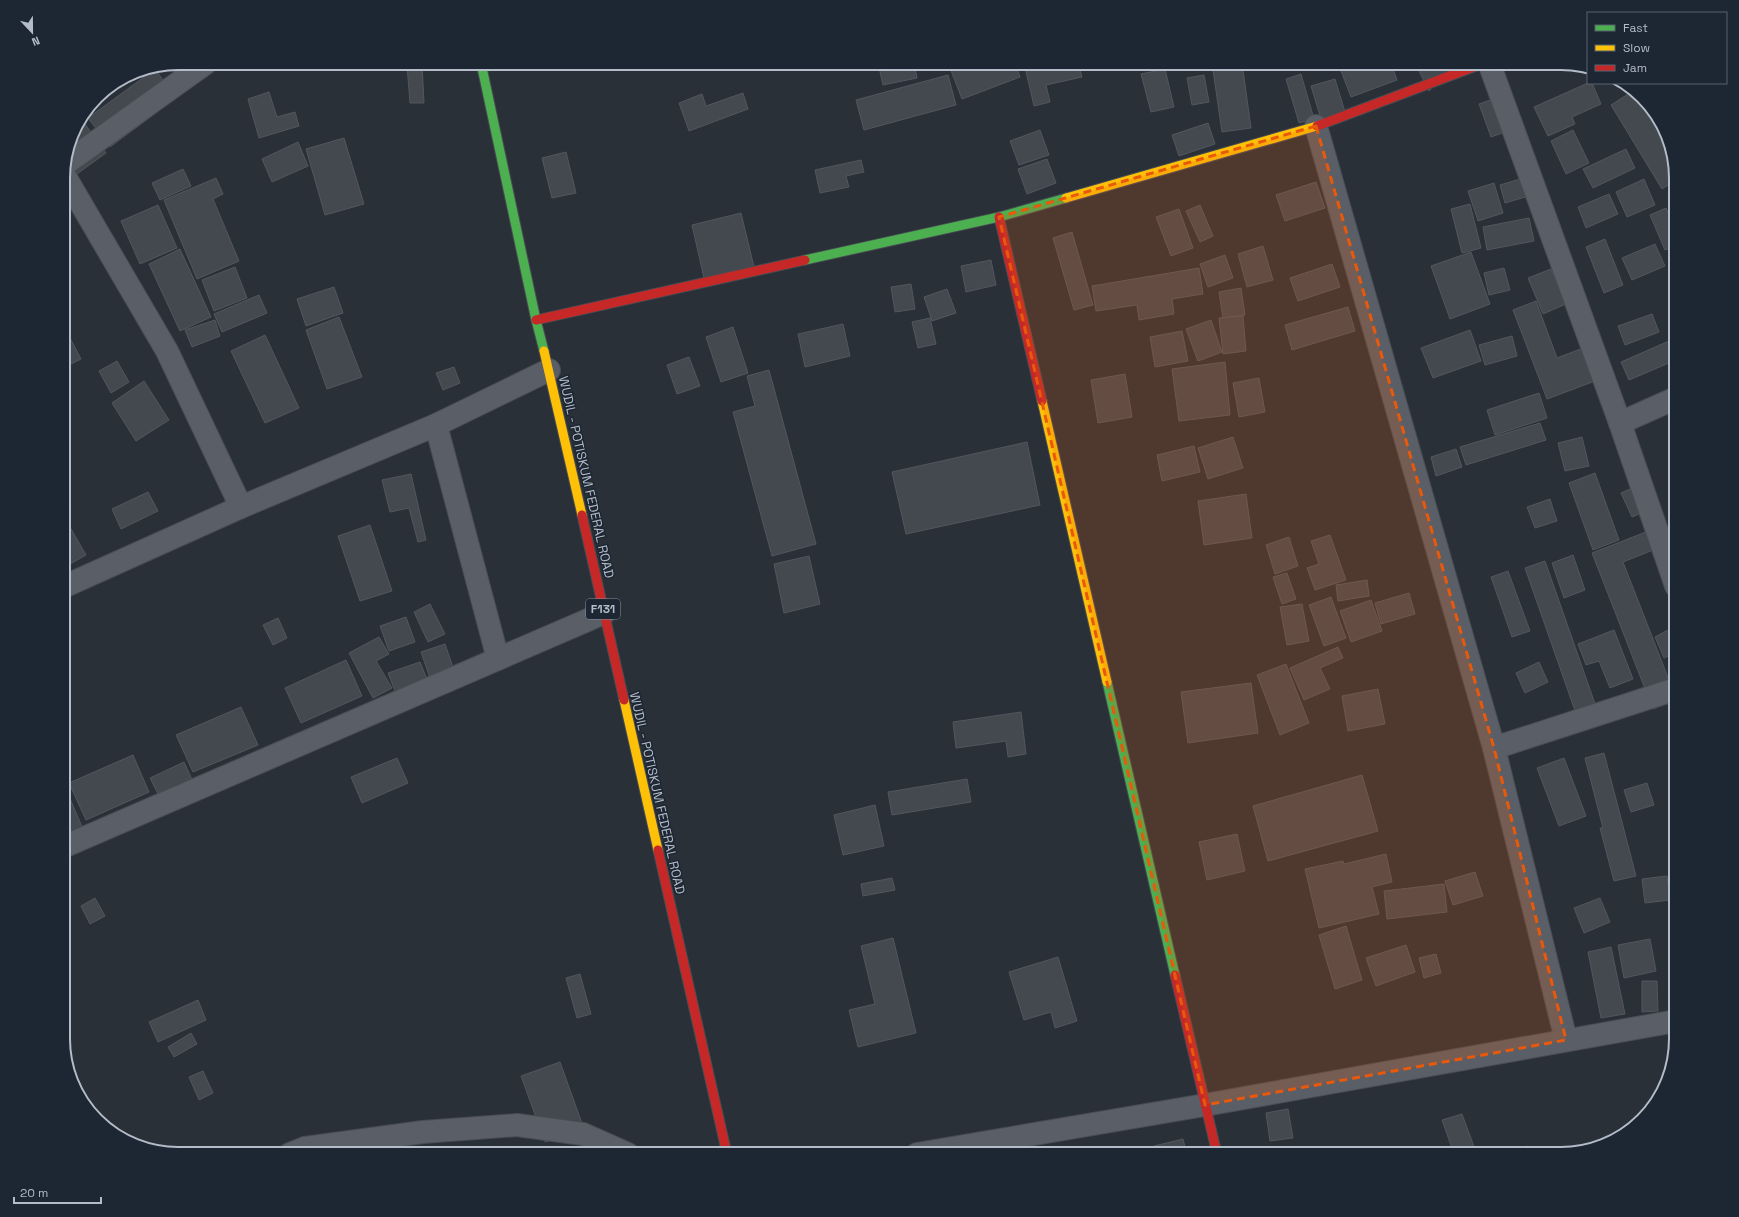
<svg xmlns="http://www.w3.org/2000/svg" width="1739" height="1217" font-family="'Space Grotesk',sans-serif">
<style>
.building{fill:#444950;stroke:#52575f}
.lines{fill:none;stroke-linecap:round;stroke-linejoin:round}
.street-casing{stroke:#484c53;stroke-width:24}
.fast-casing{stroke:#484c53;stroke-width:11}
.slow-casing{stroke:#484c53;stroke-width:11}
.jam-casing{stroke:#484c53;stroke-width:11}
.street{stroke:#5a5e66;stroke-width:22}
.fast{stroke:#4caf50;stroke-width:9}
.slow{stroke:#ffc107;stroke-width:9}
.jam{stroke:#c62828;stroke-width:9}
.marked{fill:#e8590c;fill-opacity:0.2;stroke:#e8590c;stroke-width:3;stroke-dasharray:8 5;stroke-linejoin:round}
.labels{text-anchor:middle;stroke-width:3;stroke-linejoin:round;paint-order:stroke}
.shield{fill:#1d2633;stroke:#878f9c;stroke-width:1}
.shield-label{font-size:12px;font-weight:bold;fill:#b4bcc9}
.street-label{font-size:13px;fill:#b4bcc9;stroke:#1d2633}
.rim{fill:none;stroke:#b4bcc9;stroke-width:2}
</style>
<rect width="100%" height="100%" fill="#2a3038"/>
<g class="building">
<path d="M878 63H914L917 78 883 85Z"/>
<path d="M964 63H1015L1020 77 962 99 950 68Z"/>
<path d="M1024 63H1078L1082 77 1046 85 1050 102 1034 106Z"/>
<path d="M1212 63H1242L1251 128 1222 132Z"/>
<path d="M1283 63H1300L1301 65 1284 69Z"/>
<path d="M1338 63H1391L1397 80 1351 97Z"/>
<path d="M1415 63H1455L1429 91Z"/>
<path d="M422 64 424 103H410L407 65Z"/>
<path d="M155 69 176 98 110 147 88 118Z"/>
<path d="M1165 69 1174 107 1151 112 1141 74Z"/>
<path d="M1301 74 1314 119 1299 123 1286 79Z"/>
<path d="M948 75 956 105 864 130 856 100Z"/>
<path d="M1204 75 1209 102 1192 105 1187 78Z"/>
<path d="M1335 79 1345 112 1321 119 1311 86Z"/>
<path d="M1588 83H1592L1601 104 1572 117 1575 124 1548 136 1534 107Z"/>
<path d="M1633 91 1652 112 1663 130 1676 180 1662 189 1611 105Z"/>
<path d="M269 92 277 117 295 112 299 126 259 138 248 99Z"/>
<path d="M743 93 748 109 689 131 679 103 702 94 706 106Z"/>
<path d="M1510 93 1522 126 1491 137 1479 104Z"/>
<path d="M82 120 106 153 63 184V170L72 134Z"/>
<path d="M1208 123 1215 144 1179 156 1172 135Z"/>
<path d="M1040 130 1049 155 1019 165 1010 141Z"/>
<path d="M1573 130 1589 163 1566 174 1551 141Z"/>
<path d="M344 138 364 204 325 215 306 149Z"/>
<path d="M298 142 308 166 272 182 262 159Z"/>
<path d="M1626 149 1635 168 1593 188 1583 169Z"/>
<path d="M566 152 576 193 552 198 542 158Z"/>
<path d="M1047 159 1056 183 1027 194 1018 169Z"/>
<path d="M861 160 864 172 846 176 849 187 820 193 815 170Z"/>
<path d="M183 169 191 186 160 200 152 183Z"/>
<path d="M1527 177 1532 195 1505 203 1500 185Z"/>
<path d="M216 178 223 194 213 199 239 261 197 279 164 200Z"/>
<path d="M1644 179 1655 205 1627 217 1616 192Z"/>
<path d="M1316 182 1325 208 1285 221 1276 195Z"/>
<path d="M1494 183 1503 213 1478 221 1468 191Z"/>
<path d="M1609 194 1618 214 1586 228 1578 207Z"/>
<path d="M1676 196V216L1668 199Z"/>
<path d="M1470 204 1481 248 1462 253 1451 209Z"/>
<path d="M158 205 177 248 140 264 121 221Z"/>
<path d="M1200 205 1213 236 1200 242 1186 211Z"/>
<path d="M1666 208 1676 230V246L1665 250 1650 215Z"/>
<path d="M1179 209 1193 248 1171 256 1156 217Z"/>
<path d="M741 213 754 267 704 278 692 225Z"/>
<path d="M1529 218 1534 241 1487 250 1483 227Z"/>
<path d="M1072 232 1093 305 1074 310 1053 238Z"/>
<path d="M1605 239 1623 285 1604 293 1586 247Z"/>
<path d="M1655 244 1665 266 1632 280 1622 258Z"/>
<path d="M1263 246 1273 280 1247 287 1238 254Z"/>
<path d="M180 249 211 317 180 331 149 264Z"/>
<path d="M1471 252 1490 304 1450 319 1431 266Z"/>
<path d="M1225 255 1233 278 1208 287 1200 264Z"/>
<path d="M991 260 996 285 966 292 961 266Z"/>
<path d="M1332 264 1340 287 1298 301 1290 278Z"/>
<path d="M235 267 247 298 214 311 202 280Z"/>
<path d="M1199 268 1203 294 1172 299 1174 314 1139 320 1137 305 1096 311 1092 286Z"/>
<path d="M1504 268 1510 290 1489 295 1484 273Z"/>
<path d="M1551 269 1566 304 1543 314 1528 278Z"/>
<path d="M911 284 915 309 895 312 891 287Z"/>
<path d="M334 287 343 313 306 326 297 299Z"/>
<path d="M1241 288 1245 315 1223 318 1219 292Z"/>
<path d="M947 289 956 313 932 321 924 297Z"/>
<path d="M259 295 267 313 222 332 214 314Z"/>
<path d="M1536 301 1557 358 1583 348 1595 381 1547 399 1513 310Z"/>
<path d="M1676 301V316L1670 304Z"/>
<path d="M1348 307 1355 331 1292 350 1285 325Z"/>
<path d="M1652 314 1659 332 1625 345 1618 326Z"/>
<path d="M1243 316 1246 351 1223 354 1219 318Z"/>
<path d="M339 317 362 377 327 389 306 330Z"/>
<path d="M930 318 936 344 918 348 912 322Z"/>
<path d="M215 320 220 336 192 347 185 330Z"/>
<path d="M1211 320 1222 352 1198 361 1186 329Z"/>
<path d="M843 324 850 356 805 367 798 334Z"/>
<path d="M733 327 748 373 721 382 706 337Z"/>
<path d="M1470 330 1481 361 1433 378 1421 348Z"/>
<path d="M1182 331 1188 361 1155 367 1150 337Z"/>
<path d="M265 335 299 408 265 423 231 351Z"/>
<path d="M1512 336 1517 356 1485 365 1479 345Z"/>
<path d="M70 338 81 359 63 368V342Z"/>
<path d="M1676 338V360L1629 380 1621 362Z"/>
<path d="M689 357 700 386 677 394 667 365Z"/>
<path d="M117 361 129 382 111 393 99 371Z"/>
<path d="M1225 362 1230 415 1179 421 1172 369Z"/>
<path d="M454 367 460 383 443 390 436 373Z"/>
<path d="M769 370 816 544 772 556 733 412 755 406 747 376Z"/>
<path d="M1125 374 1132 417 1098 423 1091 380Z"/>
<path d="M1259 378 1265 412 1239 417 1233 383Z"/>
<path d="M144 381 169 420 136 441 112 403Z"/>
<path d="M1539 393 1547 418 1495 435 1487 410Z"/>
<path d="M1540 423 1546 440 1466 465 1460 447Z"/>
<path d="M1233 437 1243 468 1208 479 1198 448Z"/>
<path d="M1582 437 1589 466 1565 471 1558 443Z"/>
<path d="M1027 442 1040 505 906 534 892 472Z"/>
<path d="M1676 445V461L1670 447Z"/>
<path d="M1194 446 1200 472 1162 481 1157 455Z"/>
<path d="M1456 449 1462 467 1436 476 1431 457Z"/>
<path d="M1595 473 1619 540 1593 550 1569 483Z"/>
<path d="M411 474 426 540 418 542 409 508 390 512 382 480Z"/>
<path d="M1637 486 1648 510 1632 517 1621 493Z"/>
<path d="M148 492 158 511 121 529 112 509Z"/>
<path d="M1246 494 1252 538 1204 545 1198 501Z"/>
<path d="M1550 499 1557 521 1535 528 1527 507Z"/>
<path d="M63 515 86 555 63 568Z"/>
<path d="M370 525 392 591 360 601 338 536Z"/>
<path d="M1651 530 1658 548 1623 562 1676 698V700L1653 709 1592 553Z"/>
<path d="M1330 535 1346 580 1315 590 1307 568 1319 564 1311 541Z"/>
<path d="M1289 537 1298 566 1275 574 1266 545Z"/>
<path d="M1573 555 1585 590 1564 598 1552 563Z"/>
<path d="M809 556 820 604 784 613 774 564Z"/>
<path d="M1545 561 1600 718 1580 725 1525 568Z"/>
<path d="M1508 571 1530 631 1512 637 1491 577Z"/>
<path d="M1287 573 1296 599 1282 604 1273 577Z"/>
<path d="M1367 580 1369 596 1338 601 1336 585Z"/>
<path d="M1409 593 1415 614 1381 624 1375 603Z"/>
<path d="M1331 597 1346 638 1324 646 1309 605Z"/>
<path d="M1371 600 1382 631 1351 642 1340 611Z"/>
<path d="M430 604 445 634 428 642 414 612Z"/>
<path d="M1302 604 1309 641 1287 645 1280 607Z"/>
<path d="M406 617 415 642 389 651 380 626Z"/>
<path d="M278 618 287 638 273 645 263 625Z"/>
<path d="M1614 630 1633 679 1610 688 1599 661 1586 665 1578 644Z"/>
<path d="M1668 630 1676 646V652L1664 658 1655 637Z"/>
<path d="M379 637 389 654 376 661 392 688 373 698 349 653Z"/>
<path d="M445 644 455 673 431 681 421 652Z"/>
<path d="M1338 647 1343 658 1320 668 1330 689 1304 700 1290 668Z"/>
<path d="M346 660 362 696 301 723 285 688Z"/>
<path d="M420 662 427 679 395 691 388 673Z"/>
<path d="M1539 662 1548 682 1525 693 1516 673Z"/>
<path d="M1286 664 1309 723 1280 735 1257 675Z"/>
<path d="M1251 683 1258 733 1188 743 1181 692Z"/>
<path d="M1378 689 1385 724 1348 731 1342 696Z"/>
<path d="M241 707 258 745 193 772 176 735Z"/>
<path d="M1021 712 1026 754 1008 757 1006 741 956 748 953 722Z"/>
<path d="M1676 743V756L1672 745Z"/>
<path d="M1604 753 1636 876 1614 881 1600 828H1603L1585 758Z"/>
<path d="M133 755 149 792 86 820 69 783Z"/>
<path d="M397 758 408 783 362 803 351 777Z"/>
<path d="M1564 758 1586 816 1559 826 1537 768Z"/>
<path d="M184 762 194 784 161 800 150 778Z"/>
<path d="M1362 775 1378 831 1268 861 1253 806Z"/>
<path d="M967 779 971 802 892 815 888 792Z"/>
<path d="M63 782 85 834 63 843Z"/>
<path d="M1647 783 1654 805 1631 812 1624 790Z"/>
<path d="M875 805 884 846 843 855 834 815Z"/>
<path d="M1237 834 1245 871 1207 880 1199 842Z"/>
<path d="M1386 854 1392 882 1372 887 1379 914 1319 928 1305 869 1343 861 1344 864Z"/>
<path d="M1475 872 1483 896 1453 905 1445 881Z"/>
<path d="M1667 876 1670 900 1645 903 1642 879Z"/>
<path d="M892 878 895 890 863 896 861 884Z"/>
<path d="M1444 884 1447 912 1387 919 1384 891Z"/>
<path d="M95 898 105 916 90 924 81 906Z"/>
<path d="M1600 898 1610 922 1584 933 1574 908Z"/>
<path d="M1346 926 1362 980 1335 989 1319 935Z"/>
<path d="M893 938 916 1033 858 1047 849 1010 875 1004 861 946Z"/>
<path d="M1650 939 1656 971 1624 978 1618 945Z"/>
<path d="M1406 945 1415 972 1376 986 1366 958Z"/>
<path d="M1611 947 1625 1014 1601 1018 1588 952Z"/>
<path d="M1436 954 1441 973 1424 978 1419 958Z"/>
<path d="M1058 957 1077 1021 1055 1028 1051 1012 1024 1020 1009 972Z"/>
<path d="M580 974 591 1014 577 1018 566 978Z"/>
<path d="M1642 981H1657L1658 1011 1642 1012Z"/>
<path d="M198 1000 206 1020 158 1042 149 1022Z"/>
<path d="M191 1033 197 1044 174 1057 168 1047Z"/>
<path d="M560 1062 584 1129 545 1142 521 1076Z"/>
<path d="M203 1071 213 1093 199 1100 189 1077Z"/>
<path d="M1288 1109 1293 1138 1270 1141 1266 1113Z"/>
<path d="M1462 1114 1476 1152 1471 1154H1454L1442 1120Z"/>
<path d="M1183 1139 1186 1151 1175 1154H1156L1154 1146Z"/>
<path d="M1528 1146 1531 1154H1504Z"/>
</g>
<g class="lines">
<defs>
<g id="street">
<path d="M1489 63 1620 423 1676 586"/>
<path d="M1316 126 1494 748 1566 1040"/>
<path d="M65 164 206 63"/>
<path d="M63 173 167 351 241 507"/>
<path d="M1620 423 1676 398"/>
<path d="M436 425 498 659"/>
<path d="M63 587 241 507 436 425 549 370"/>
<path d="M1494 748 1676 689"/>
<path d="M63 847 604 613"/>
<path d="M290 1154 305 1148 423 1132 517 1125 583 1134 628 1154"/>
<path d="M917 1154 1205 1105 1676 1021"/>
</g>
<g id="fast">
<path d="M481 63 536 320 544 351"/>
<path d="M805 260 999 217 1066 198"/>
<path d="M1107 682 1175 975"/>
</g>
<g id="slow">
<path d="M1066 198 1317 126"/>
<path d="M544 351 582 515"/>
<path d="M1042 401 1107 682"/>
<path d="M624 700 658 850"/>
</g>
<g id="jam">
<path d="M1317 126 1484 63"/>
<path d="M999 217 1042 401"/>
<path d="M536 320 805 260"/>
<path d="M582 515 624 700"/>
<path d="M658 850 727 1154"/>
<path d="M1175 975 1217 1154"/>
</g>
</defs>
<use href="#street" class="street-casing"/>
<use href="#fast" class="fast-casing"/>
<use href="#slow" class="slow-casing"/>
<use href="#jam" class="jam-casing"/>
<use href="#street" class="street"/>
<use href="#fast" class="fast"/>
<use href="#slow" class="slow"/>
<use href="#jam" class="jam"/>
</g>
<path class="marked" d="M1316 126 1494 748 1566 1040 1205 1105 999 217Z"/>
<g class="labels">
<rect class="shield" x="586" y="599" width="34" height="20" rx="3"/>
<g class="shield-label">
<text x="603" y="613">F131</text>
</g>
<g class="street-label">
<text transform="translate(587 477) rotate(77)" y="5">WUDIL - POTISKUM FEDERAL ROAD</text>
<text transform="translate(658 793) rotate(77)" y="5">WUDIL - POTISKUM FEDERAL ROAD</text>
</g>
</g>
<path d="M0 0H1739V1217H0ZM178 70H1561A108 108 0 0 1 1669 178V1039A108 108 0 0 1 1561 1147H178A108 108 0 0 1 70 1039V178A108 108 0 0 1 178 70Z" fill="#1d2633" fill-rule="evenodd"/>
<path class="rim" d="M178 70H1561A108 108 0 0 1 1669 178V1039A108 108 0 0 1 1561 1147H178A108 108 0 0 1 70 1039V178A108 108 0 0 1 178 70Z"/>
<rect x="1587" y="12" width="140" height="72" fill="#1d2633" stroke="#59626f"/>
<rect x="1595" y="25" width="20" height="6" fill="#4caf50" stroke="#59626f"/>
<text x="1623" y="32" font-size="12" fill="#b4bcc9">Fast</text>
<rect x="1595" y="45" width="20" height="6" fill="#ffc107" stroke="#59626f"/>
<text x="1623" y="52" font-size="12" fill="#b4bcc9">Slow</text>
<rect x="1595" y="65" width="20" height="6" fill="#c62828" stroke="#59626f"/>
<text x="1623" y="72" font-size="12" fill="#b4bcc9">Jam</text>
<g transform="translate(32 32) rotate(158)" stroke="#1d2633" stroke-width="3" paint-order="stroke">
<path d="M0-3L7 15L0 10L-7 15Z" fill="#b4bcc9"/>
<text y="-6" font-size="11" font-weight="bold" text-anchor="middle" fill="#b4bcc9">N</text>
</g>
<path d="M14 1197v6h87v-6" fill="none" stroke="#b4bcc9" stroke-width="2"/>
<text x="20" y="1197" font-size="12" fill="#b4bcc9" stroke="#1d2633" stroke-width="3" paint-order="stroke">20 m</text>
</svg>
